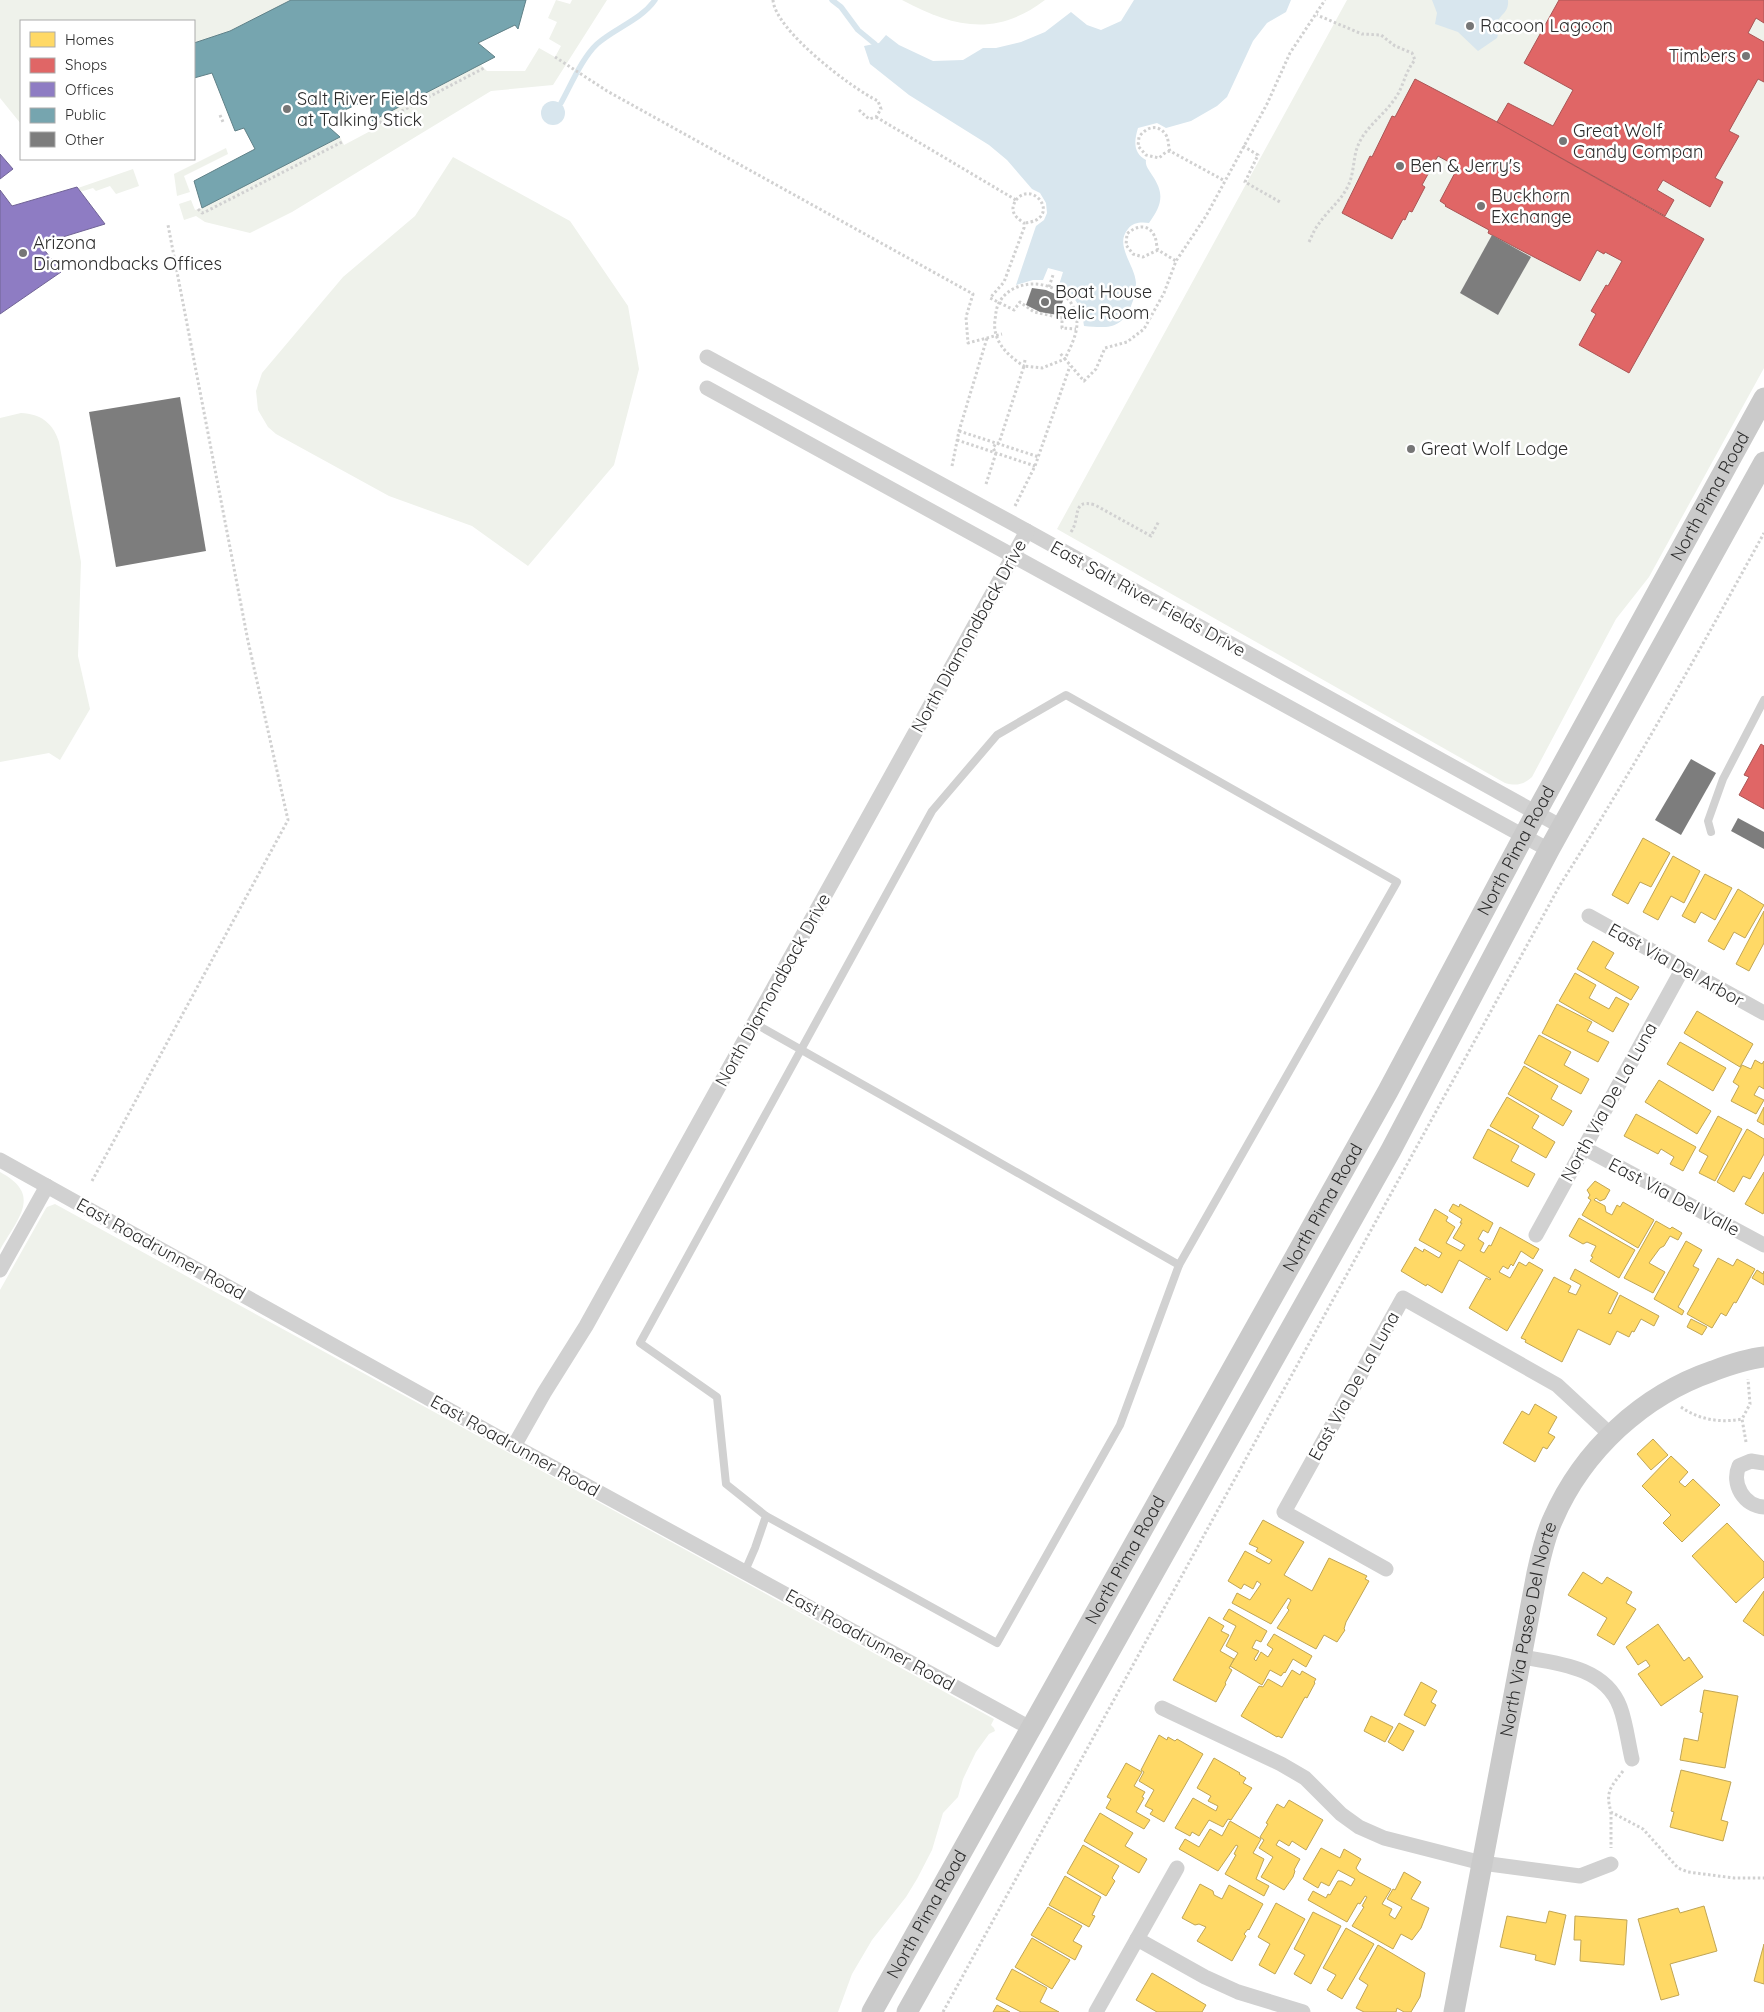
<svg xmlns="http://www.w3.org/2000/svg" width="1764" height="2012" font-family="Quicksand,sans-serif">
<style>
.green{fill:#eff2eb;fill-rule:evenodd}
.water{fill:#d8e6ee}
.homes{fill:#ffd966;stroke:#c0a555}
.shops{fill:#e06666;stroke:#a55}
.offices{fill:#8e7cc3;stroke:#716496}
.public{fill:#76a5af;stroke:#608188}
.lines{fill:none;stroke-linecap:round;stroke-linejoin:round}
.stream{stroke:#d8e6ee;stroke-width:5.5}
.building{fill:#7d7d7d}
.path{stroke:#d1d1d1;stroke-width:3;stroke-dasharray:2.5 2.5;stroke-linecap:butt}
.lane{stroke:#d1d1d1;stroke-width:8}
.street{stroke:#d1d1d1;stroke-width:15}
.secondary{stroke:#cacaca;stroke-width:21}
.poi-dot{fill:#767676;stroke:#fff;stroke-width:2}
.labels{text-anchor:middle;stroke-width:5;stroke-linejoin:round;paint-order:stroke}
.poi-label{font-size:18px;fill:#2c2c2c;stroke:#fff;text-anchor:start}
.street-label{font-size:18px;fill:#2c2c2c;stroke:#fff}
</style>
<rect width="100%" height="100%" fill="#fff"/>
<g class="green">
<path d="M0 0H526L518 29 515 25 479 43 495 57 481 65 487 71H525L539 48 555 57 561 46 549 39 557 22 548 18 556 0 570 4 572 0H607L553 85 491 91 292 212 250 233 205 222 196 216 184 220 179 204 191 200 195 210 202 208 194 181 255 149 212 73 194 78V21H21V124L0 98ZM370 98 372 121 376 128 344 145 340 137 323 121Z"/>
<path d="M902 0H1045C995 38 953 27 902 0Z"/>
<path d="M1347 0H1764V368L1649 577 1616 619 1532 777C1523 785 1516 786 1505 783L1057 529Z"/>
<path d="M226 148 228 154 184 176 190 192 177 196 174 174Z"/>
<path d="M453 157 570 221 628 306 639 369 614 465 528 566 472 526 389 496 276 434 268 427 258 410 256 391 262 373 343 277 415 216Z"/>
<path d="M133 169 139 186 116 194 110 186 96 191 93 188 80 192 78 188Z"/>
<path d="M21 413C41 414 53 423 59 442L81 562 78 656 90 709 60 760 49 753 0 762V418Z"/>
<path d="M0 1172C43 1195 18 1218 0 1250Z"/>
<path d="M55 1204 994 1719 991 1725 994 1728 995 1731 989 1734 976 1752 963 1779 958 1797 943 1813 932 1850 917 1879 906 1897 872 1940 852 1974 838 2012H0V1290L45 1210 47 1207Z"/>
</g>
<g class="water">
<path d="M1134 0H1291L1286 12 1267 23 1253 41 1227 97 1217 106 1191 121 1166 128 1157 123 1138 128C1134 141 1133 153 1146 160 1145 166 1149 170 1152 175 1165 194 1162 205 1149 223 1142 222 1133 222 1128 229 1114 245 1135 265 1136 283 1136 290 1134 299 1131 306 1121 330 1107 328 1084 326 1082 307 1075 295 1059 285L1063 272 1048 268 1043 280H1033L1016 285 1036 226 1044 220 1047 213 1046 203 1040 193 1032 189 1007 160 989 145 909 95 870 64 864 46 879 43 886 35 899 45 933 61 963 60 983 48H996L1021 42 1045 32 1071 12 1087 25 1101 30 1121 21Z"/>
<path d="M1432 0H1508C1509 12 1502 13 1497 22L1499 31 1497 38 1478 51 1458 32 1435 24 1437 13Z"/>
<circle cx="553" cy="113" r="12"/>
</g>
<g class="homes">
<path d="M1643 838 1670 853 1651 887 1640 882 1628 904 1612 895Z"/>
<path d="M1673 856 1700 871 1684 903 1671 896 1658 920 1643 912Z"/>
<path d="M1705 874 1732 888 1715 920 1701 912 1695 923 1682 916Z"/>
<path d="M1738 889 1764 905 1745 938 1734 932 1724 950 1708 941Z"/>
<path d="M1764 911V943L1749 971 1736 964Z"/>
<path d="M1593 941 1614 953 1605 968 1639 987 1631 1000 1577 969Z"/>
<path d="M1575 973 1596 985 1589 998 1609 1009 1616 997 1629 1004 1613 1032 1559 1001Z"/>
<path d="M1557 1004 1592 1022 1587 1031 1609 1042 1598 1062 1542 1033Z"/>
<path d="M1697 1011 1753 1044 1740 1067 1684 1033Z"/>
<path d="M1539 1035 1571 1052 1564 1065 1589 1079 1581 1094 1524 1063Z"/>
<path d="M1680 1042 1726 1068 1713 1091 1667 1064Z"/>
<path d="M1755 1060 1762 1064 1764 1061V1089L1759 1086 1754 1095 1764 1100 1756 1114 1731 1101 1739 1086 1733 1082 1742 1065 1751 1069Z"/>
<path d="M1524 1066 1558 1086 1551 1099 1572 1111 1563 1126 1508 1094Z"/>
<path d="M1659 1080 1711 1111 1697 1134 1645 1102Z"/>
<path d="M1507 1097 1539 1116 1532 1128 1555 1142 1546 1158 1490 1126Z"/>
<path d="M1764 1107V1125L1757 1121Z"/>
<path d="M1636 1114 1696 1147 1683 1171 1670 1164 1674 1157 1661 1149 1658 1154 1624 1136Z"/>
<path d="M1718 1116 1742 1129 1715 1181 1699 1173 1708 1156 1699 1151Z"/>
<path d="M1488 1129 1519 1146 1511 1161 1535 1174 1528 1187 1473 1158Z"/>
<path d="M1747 1129 1764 1139V1154L1750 1179 1743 1176 1734 1192 1717 1182Z"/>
<path d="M1764 1172V1212L1763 1214 1745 1204Z"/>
<path d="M1595 1181 1610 1190 1605 1199 1600 1201 1596 1198 1594 1200 1605 1206 1606 1212 1612 1215 1617 1205 1620 1207 1623 1202 1654 1220 1638 1248 1582 1215 1591 1200 1588 1198 1590 1195 1587 1190Z"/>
<path d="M1453 1204 1459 1207 1460 1204 1493 1223 1488 1233 1483 1230 1478 1239 1484 1243 1480 1251 1484 1253 1489 1245 1491 1246 1500 1227 1539 1249 1533 1259 1521 1251 1513 1266 1511 1264 1508 1269 1503 1266 1499 1272 1510 1278 1519 1262 1526 1266 1529 1262 1543 1270 1507 1331 1469 1308 1486 1278 1490 1280 1491 1279 1459 1260 1442 1293 1427 1284 1426 1286 1401 1271 1415 1247 1423 1252 1424 1249 1439 1258 1442 1253 1419 1240 1435 1209 1448 1217 1446 1221 1455 1227 1446 1243 1461 1251 1465 1245 1453 1238 1462 1223H1460L1462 1219 1449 1211Z"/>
<path d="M1579 1218 1635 1250 1619 1278 1590 1261 1593 1257 1591 1256 1596 1246 1587 1242 1583 1244 1569 1236Z"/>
<path d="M1656 1221 1670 1229 1672 1227 1682 1233 1678 1240 1670 1236 1664 1246 1660 1248 1649 1263 1665 1272 1653 1293 1624 1278Z"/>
<path d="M1686 1241 1702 1250 1693 1266 1699 1269 1678 1307 1684 1311 1682 1315 1654 1299Z"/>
<path d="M1718 1258 1733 1266 1737 1259 1755 1269 1736 1303 1734 1302 1726 1316 1721 1313 1712 1328 1687 1314Z"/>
<path d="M1575 1269 1618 1293 1608 1313 1611 1314 1620 1295 1659 1316 1654 1326 1641 1319 1634 1332 1632 1331 1629 1337 1617 1331 1610 1345 1578 1329 1562 1362 1525 1342 1526 1340 1521 1338 1554 1277 1571 1286 1568 1292 1576 1295 1581 1285 1570 1279Z"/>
<path d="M1757 1270 1763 1274 1764 1271V1285L1752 1278Z"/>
<path d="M1691 1319 1707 1327 1702 1335 1687 1327Z"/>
<path d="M1535 1404 1557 1417 1548 1433 1555 1437 1547 1449 1543 1447 1535 1462 1503 1443 1522 1411 1529 1415Z"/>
<path d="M1653 1439 1668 1455 1651 1470 1637 1454Z"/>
<path d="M1671 1456 1688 1472 1679 1482 1685 1487 1693 1479 1720 1505 1682 1542 1663 1523 1671 1515 1642 1486Z"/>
<path d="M1263 1520 1304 1542 1284 1575 1312 1591 1329 1558 1367 1576 1365 1579 1369 1581 1346 1622 1344 1629 1345 1630 1337 1642 1324 1635 1316 1649 1277 1628 1289 1610 1287 1608 1291 1600 1288 1598 1271 1624 1232 1603 1237 1593 1250 1600 1261 1584 1257 1581 1253 1589 1244 1584 1241 1589 1228 1581 1245 1551 1269 1564 1272 1560 1256 1551 1258 1548 1249 1544Z"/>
<path d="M1727 1523 1764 1562V1577L1736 1603 1692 1556Z"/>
<path d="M1583 1572 1602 1584 1607 1577 1632 1592 1626 1603 1636 1609 1614 1645 1597 1635 1607 1618 1568 1595Z"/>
<path d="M1764 1591V1636L1743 1621Z"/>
<path d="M1229 1609 1267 1631 1261 1642 1256 1640 1252 1648 1259 1651 1254 1659 1256 1661 1261 1652 1268 1657 1273 1649 1267 1645 1274 1634 1312 1656 1306 1667 1293 1659 1285 1673 1284 1672 1281 1676 1270 1670 1262 1685 1230 1666 1238 1653 1226 1646 1236 1626 1223 1619Z"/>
<path d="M1209 1617 1224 1626 1221 1631 1229 1635 1220 1651 1234 1659 1229 1668 1232 1670 1225 1683 1226 1684 1216 1702 1173 1680Z"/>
<path d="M1658 1624 1684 1661 1689 1657 1703 1677 1661 1706 1638 1674 1650 1666 1646 1660 1638 1665 1626 1647Z"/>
<path d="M1292 1670 1300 1675 1302 1671 1316 1679 1314 1682 1315 1683 1307 1698 1305 1697 1282 1738 1278 1736 1277 1737 1241 1716 1259 1686 1263 1687 1268 1679 1282 1687Z"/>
<path d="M1421 1682 1437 1691 1431 1702 1436 1705 1425 1726 1404 1715Z"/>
<path d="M1704 1690 1738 1696 1725 1768 1680 1760 1684 1738 1698 1741 1703 1713 1700 1712Z"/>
<path d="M1371 1716 1393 1727 1385 1742 1364 1731Z"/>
<path d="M1399 1723 1414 1731 1403 1751 1388 1742Z"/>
<path d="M1159 1735 1167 1740 1168 1737 1175 1741 1177 1739 1203 1754 1164 1822 1150 1814 1153 1810 1145 1806 1154 1790 1139 1781 1144 1772 1141 1770Z"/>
<path d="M1214 1758 1240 1773 1239 1774 1246 1778 1243 1783 1252 1788 1231 1820 1228 1819 1223 1827 1209 1820 1199 1836 1192 1832 1190 1836 1175 1828 1193 1798 1216 1811 1218 1806 1208 1801 1211 1796 1197 1788Z"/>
<path d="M1126 1763 1142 1772 1134 1786 1145 1792 1142 1797 1144 1798 1136 1812 1150 1820 1144 1829 1106 1808 1111 1799 1107 1797Z"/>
<path d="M1681 1770 1731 1782 1721 1820 1728 1822 1723 1841 1670 1827 1674 1812 1671 1811Z"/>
<path d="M1289 1800 1323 1820 1306 1850 1292 1841 1289 1846 1279 1840 1276 1845 1300 1859 1294 1870 1295 1871 1293 1877 1284 1890 1261 1877 1273 1857 1259 1848 1264 1840 1260 1837 1268 1824 1266 1823 1277 1804 1284 1808Z"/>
<path d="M1100 1813 1133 1833 1125 1846 1147 1859 1139 1873 1084 1841Z"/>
<path d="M1230 1821 1261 1839 1253 1853 1264 1859 1256 1879 1269 1886 1264 1896 1225 1874 1236 1855 1234 1854 1238 1846 1236 1845 1218 1871 1179 1849 1185 1839 1199 1847 1210 1829 1222 1836Z"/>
<path d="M1083 1845 1119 1866 1112 1878 1115 1881 1106 1896 1067 1873Z"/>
<path d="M1321 1848 1340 1858 1344 1849 1361 1859 1356 1868 1359 1872 1391 1889 1382 1904 1392 1909 1389 1915 1395 1919 1402 1907 1387 1899 1393 1889 1395 1890 1404 1872 1421 1882 1411 1899 1429 1908 1421 1928 1412 1940 1401 1934 1393 1949 1352 1926 1364 1907 1362 1906 1367 1897 1365 1896 1360 1904 1358 1903 1347 1922 1308 1900 1313 1891 1326 1898 1328 1894 1330 1895 1338 1881H1342L1351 1886 1355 1879 1338 1870 1329 1886 1321 1882 1318 1888 1303 1879Z"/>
<path d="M1065 1876 1101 1897 1092 1915 1095 1916 1089 1927 1049 1905Z"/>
<path d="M1200 1884 1213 1891 1214 1895 1222 1899 1229 1885 1263 1904 1249 1930 1248 1929 1244 1934 1246 1936 1232 1961 1197 1941 1206 1927 1199 1924 1195 1925 1182 1918Z"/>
<path d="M1276 1903 1305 1919 1275 1974 1259 1965 1270 1944 1258 1937Z"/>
<path d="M1704 1906 1717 1951 1670 1964 1679 1995 1661 2000 1638 1919 1678 1908 1680 1913Z"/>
<path d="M1048 1907 1082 1926 1073 1941 1082 1946 1075 1960 1031 1935Z"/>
<path d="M1549 1911 1566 1915 1555 1965 1535 1960 1536 1955 1500 1947 1507 1916 1546 1923Z"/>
<path d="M1313 1912 1341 1926 1311 1984 1294 1974 1305 1955 1294 1949Z"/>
<path d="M1575 1916 1627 1920 1624 1965 1580 1961 1581 1940H1574Z"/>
<path d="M1346 1928 1374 1944 1342 1999 1327 1990 1336 1975 1323 1968Z"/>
<path d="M1032 1938 1070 1960 1052 1989 1015 1967Z"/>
<path d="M1764 1944V1984L1754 1981Z"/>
<path d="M1378 1945 1425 1973 1420 1997 1411 2012H1404L1397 2008 1396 2012H1364L1356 2008 1368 1985 1359 1979Z"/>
<path d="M1012 1969 1047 1988 1040 2002 1059 2012H1021L996 1999Z"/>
<path d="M1152 1973 1206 2005 1202 2012H1157L1136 2000Z"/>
<path d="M997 2005 1010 2012H993Z"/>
</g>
<g class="shops">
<path d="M1559 0H1764V23L1756 18 1748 33 1764 42V82L1758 79 1729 131 1739 136 1715 178 1723 182 1710 207 1663 180 1657 190 1674 200 1665 216 1497 122 1508 103 1553 126 1573 90 1524 63Z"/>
<path d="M1415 79 1497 122 1704 239 1629 373 1579 345 1596 314 1591 311 1606 285 1608 286 1622 261 1605 252 1604 254 1597 250 1580 281 1488 233 1489 230 1445 206 1446 205 1440 201 1458 167 1438 156 1422 185 1425 187 1412 212 1409 211 1405 220 1403 219 1392 239 1342 213 1370 156 1372 157 1392 116 1395 117Z"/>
<path d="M1761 744 1764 746V809L1739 795 1749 777 1744 775Z"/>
</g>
<g class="offices">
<path d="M0 154 13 169 0 179Z"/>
<path d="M77 187 105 224 40 244 61 272 0 314V190L12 206Z"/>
</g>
<path class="public" d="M291 0H526L518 29 515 25 478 43 495 57 372 121 370 98 322 121 340 137 202 208 194 181 255 149 244 128 235 131 212 73 194 78V43L230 31Z"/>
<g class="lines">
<g class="stream">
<path d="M832 0 841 7 858 30 875 44"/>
<path d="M561 103C571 85 582 58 597 44 615 28 641 20 655 0"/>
</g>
</g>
<g class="building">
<path d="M1492 235 1531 257 1498 315 1460 293Z"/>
<path d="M1032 288 1046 290 1064 298 1058 315 1040 312 1026 305Z"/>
<path d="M180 397 206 551 116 567 89 412Z"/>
<path d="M1691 759 1716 773 1681 835 1655 820Z"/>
<path d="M1738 818 1764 832V849L1731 831Z"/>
</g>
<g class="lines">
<g class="path">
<path d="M773 0C775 30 851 88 878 101L881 109 876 117 869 119 859 110"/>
<path d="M555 57 607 91 973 294 966 317 968 343 1002 334"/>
<path d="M220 115 223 122"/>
<path d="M876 117 1016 200C1009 211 1015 217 1024 223V228L1004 282 990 298 1014 310 1020 302 1034 312 1062 318V328L1076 329"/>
<path d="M375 125 484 68"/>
<path d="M1243 146 1258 155 1245 182 1280 202"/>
<path d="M1170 151 1166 152 1159 158 1146 155 1138 146 1139 137C1146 127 1158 123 1166 135 1169 140 1168 146 1170 151L1225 181"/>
<path d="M1016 200C1034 178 1063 220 1024 223"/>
<path d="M198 209 202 213 205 212 342 142"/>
<path d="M1309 242C1312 236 1314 230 1318 225 1327 211 1341 201 1348 186 1354 174 1353 160 1357 148 1364 128 1382 117 1394 100 1404 87 1404 73 1415 60L1412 53 1395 46 1381 35 1362 34 1317 15"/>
<path d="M1158 250 1143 257 1133 254 1126 245 1127 234C1135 226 1148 223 1154 235 1157 240 1156 246 1158 250L1176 261"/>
<path d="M1049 287 1053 275"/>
<path d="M1025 360 1024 366C1008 356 992 341 995 320 996 313 996 307 1000 301 1020 270 1077 284 1077 323 1077 335 1070 348 1065 359L1059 352"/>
<path d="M959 431 1039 457"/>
<path d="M957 440 1035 466"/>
<path d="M952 466 959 431 987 338"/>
<path d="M986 484 996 453 993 448 996 443H999L1024 366 1042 368 1065 359 1084 381 1096 369 1105 348 1127 342 1144 329 1164 293 1176 261 1206 216 1267 104 1290 53 1325 0"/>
<path d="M1015 506 1035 466 1070 366"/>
<path d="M1071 532C1081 518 1071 498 1095 505L1151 536 1159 521"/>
<path d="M92 1181 288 820 248 641 168 225"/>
<path d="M1681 1407C1699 1420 1721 1423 1742 1419"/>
<path d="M1746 1442 1742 1419 1750 1404 1748 1379"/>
<path d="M1623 1771C1611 1787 1605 1791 1611 1812L1643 1829 1678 1868 1688 1872 1734 1878H1764"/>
<path d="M1611 1812V1848"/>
<path d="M943 2012 1560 885C1633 770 1699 652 1764 533"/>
</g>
<g class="lane">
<path d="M1711 832 1708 821 1723 779 1764 700"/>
<path d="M766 1516 997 1643 1120 1425 1179 1265"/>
<path d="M745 1571 755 1548 766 1516 726 1484 717 1397 640 1343 932 811 997 735 1066 695 1397 882 1179 1265C1037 1184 896 1103 754 1023"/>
</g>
<g class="street">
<path d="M707 357 1027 531 1562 827"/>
<path d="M707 388 1549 850"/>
<path d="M1589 916 1764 1013"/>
<path d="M1584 1148 1764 1245"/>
<path d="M0 1160 514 1446 1032 1729"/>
<path d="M1536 1235 1683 968"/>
<path d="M0 1270 47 1186"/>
<path d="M514 1446 544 1393 586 1326 1027 531"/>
<path d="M1764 1463 1751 1461 1739 1466C1731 1484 1744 1506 1764 1507"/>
<path d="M1386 1569 1284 1512 1403 1298 1557 1385 1611 1435"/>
<path d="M1522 1657C1557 1663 1605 1667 1620 1707 1626 1723 1628 1742 1632 1759"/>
<path d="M1162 1708 1281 1764 1305 1778 1341 1814 1359 1827 1384 1838 1482 1863 1580 1876 1611 1864"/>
<path d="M1137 1939 1205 1977 1238 1992 1303 2012"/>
<path d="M1096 2012 1177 1868"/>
</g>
<g class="secondary">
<path id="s1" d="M872 2012 1388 1091 1536 813 1764 398"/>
<path d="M907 2012 1391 1150 1549 850 1764 462"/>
<path id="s2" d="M1454 2012 1537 1573C1541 1555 1545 1536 1553 1519 1583 1450 1643 1395 1713 1371 1729 1365 1746 1359 1764 1357"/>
</g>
</g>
<g class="poi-dot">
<circle cx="1470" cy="26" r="5"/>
<circle cx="1746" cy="56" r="5"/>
<circle cx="287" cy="109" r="5"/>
<circle cx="1563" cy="141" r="5"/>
<circle cx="1400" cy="166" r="5"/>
<circle cx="1481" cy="206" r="5"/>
<circle cx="23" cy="253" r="5"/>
<circle cx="1045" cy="302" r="5"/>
<circle cx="1411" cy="449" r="5"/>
</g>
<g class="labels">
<g class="poi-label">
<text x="1480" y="32">Racoon Lagoon</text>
<text x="1736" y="62" text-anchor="end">Timbers</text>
<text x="297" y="105">Salt River Fields<tspan x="297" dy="21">at Talking Stick</tspan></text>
<text x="1573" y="137">Great Wolf<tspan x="1573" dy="21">Candy Compan</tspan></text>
<text x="1410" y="172">Ben &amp; Jerry's</text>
<text x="1491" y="202">Buckhorn<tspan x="1491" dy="21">Exchange</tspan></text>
<text x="33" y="249">Arizona<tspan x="33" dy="21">Diamondbacks Offices</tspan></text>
<text x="1055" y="298">Boat House<tspan x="1055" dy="21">Relic Room</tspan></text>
<text x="1421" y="455">Great Wolf Lodge</text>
</g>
<g class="street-label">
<text dy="6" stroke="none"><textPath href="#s1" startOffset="1732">North Pima Road</textPath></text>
<text transform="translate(1148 599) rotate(29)" y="6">East Salt River Fields Drive</text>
<text transform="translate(969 636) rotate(-61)" y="6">North Diamondback Drive</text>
<text dy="6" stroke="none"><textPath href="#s1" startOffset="1328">North Pima Road</textPath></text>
<text transform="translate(1676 965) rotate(29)" y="6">East Via Del Arbor</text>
<text transform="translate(773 990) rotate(-61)" y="6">North Diamondback Drive</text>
<text transform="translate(1609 1102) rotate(-61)" y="6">North Via De La Luna</text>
<text transform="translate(1674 1197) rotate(28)" y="6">East Via Del Valle</text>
<text dy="6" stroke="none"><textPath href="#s1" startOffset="922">North Pima Road</textPath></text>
<text transform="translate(161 1249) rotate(29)" y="6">East Roadrunner Road</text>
<text transform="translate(1354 1386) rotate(-61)" y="6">East Via De La Luna</text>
<text transform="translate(515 1446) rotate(29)" y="6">East Roadrunner Road</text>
<text dy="6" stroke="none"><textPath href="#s1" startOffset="518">North Pima Road</textPath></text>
<text dy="6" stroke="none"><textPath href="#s2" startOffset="390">North Via Paseo Del Norte</textPath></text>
<text transform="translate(870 1640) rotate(29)" y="6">East Roadrunner Road</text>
<text dy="6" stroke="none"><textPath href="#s1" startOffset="112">North Pima Road</textPath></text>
</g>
</g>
<rect x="20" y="20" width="175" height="140" fill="#ffffff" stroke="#ababab"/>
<rect x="30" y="32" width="25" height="15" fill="#ffd966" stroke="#ababab"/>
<text x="65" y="45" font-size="15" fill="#2c2c2c">Homes</text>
<rect x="30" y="58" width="25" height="15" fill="#e06666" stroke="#ababab"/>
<text x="65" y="70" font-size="15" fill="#2c2c2c">Shops</text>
<rect x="30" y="82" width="25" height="15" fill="#8e7cc3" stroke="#ababab"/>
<text x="65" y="95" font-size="15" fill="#2c2c2c">Offices</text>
<rect x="30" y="108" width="25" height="15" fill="#76a5af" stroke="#ababab"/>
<text x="65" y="120" font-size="15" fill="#2c2c2c">Public</text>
<rect x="30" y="132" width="25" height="15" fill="#7d7d7d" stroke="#ababab"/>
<text x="65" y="145" font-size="15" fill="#2c2c2c">Other</text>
</svg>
